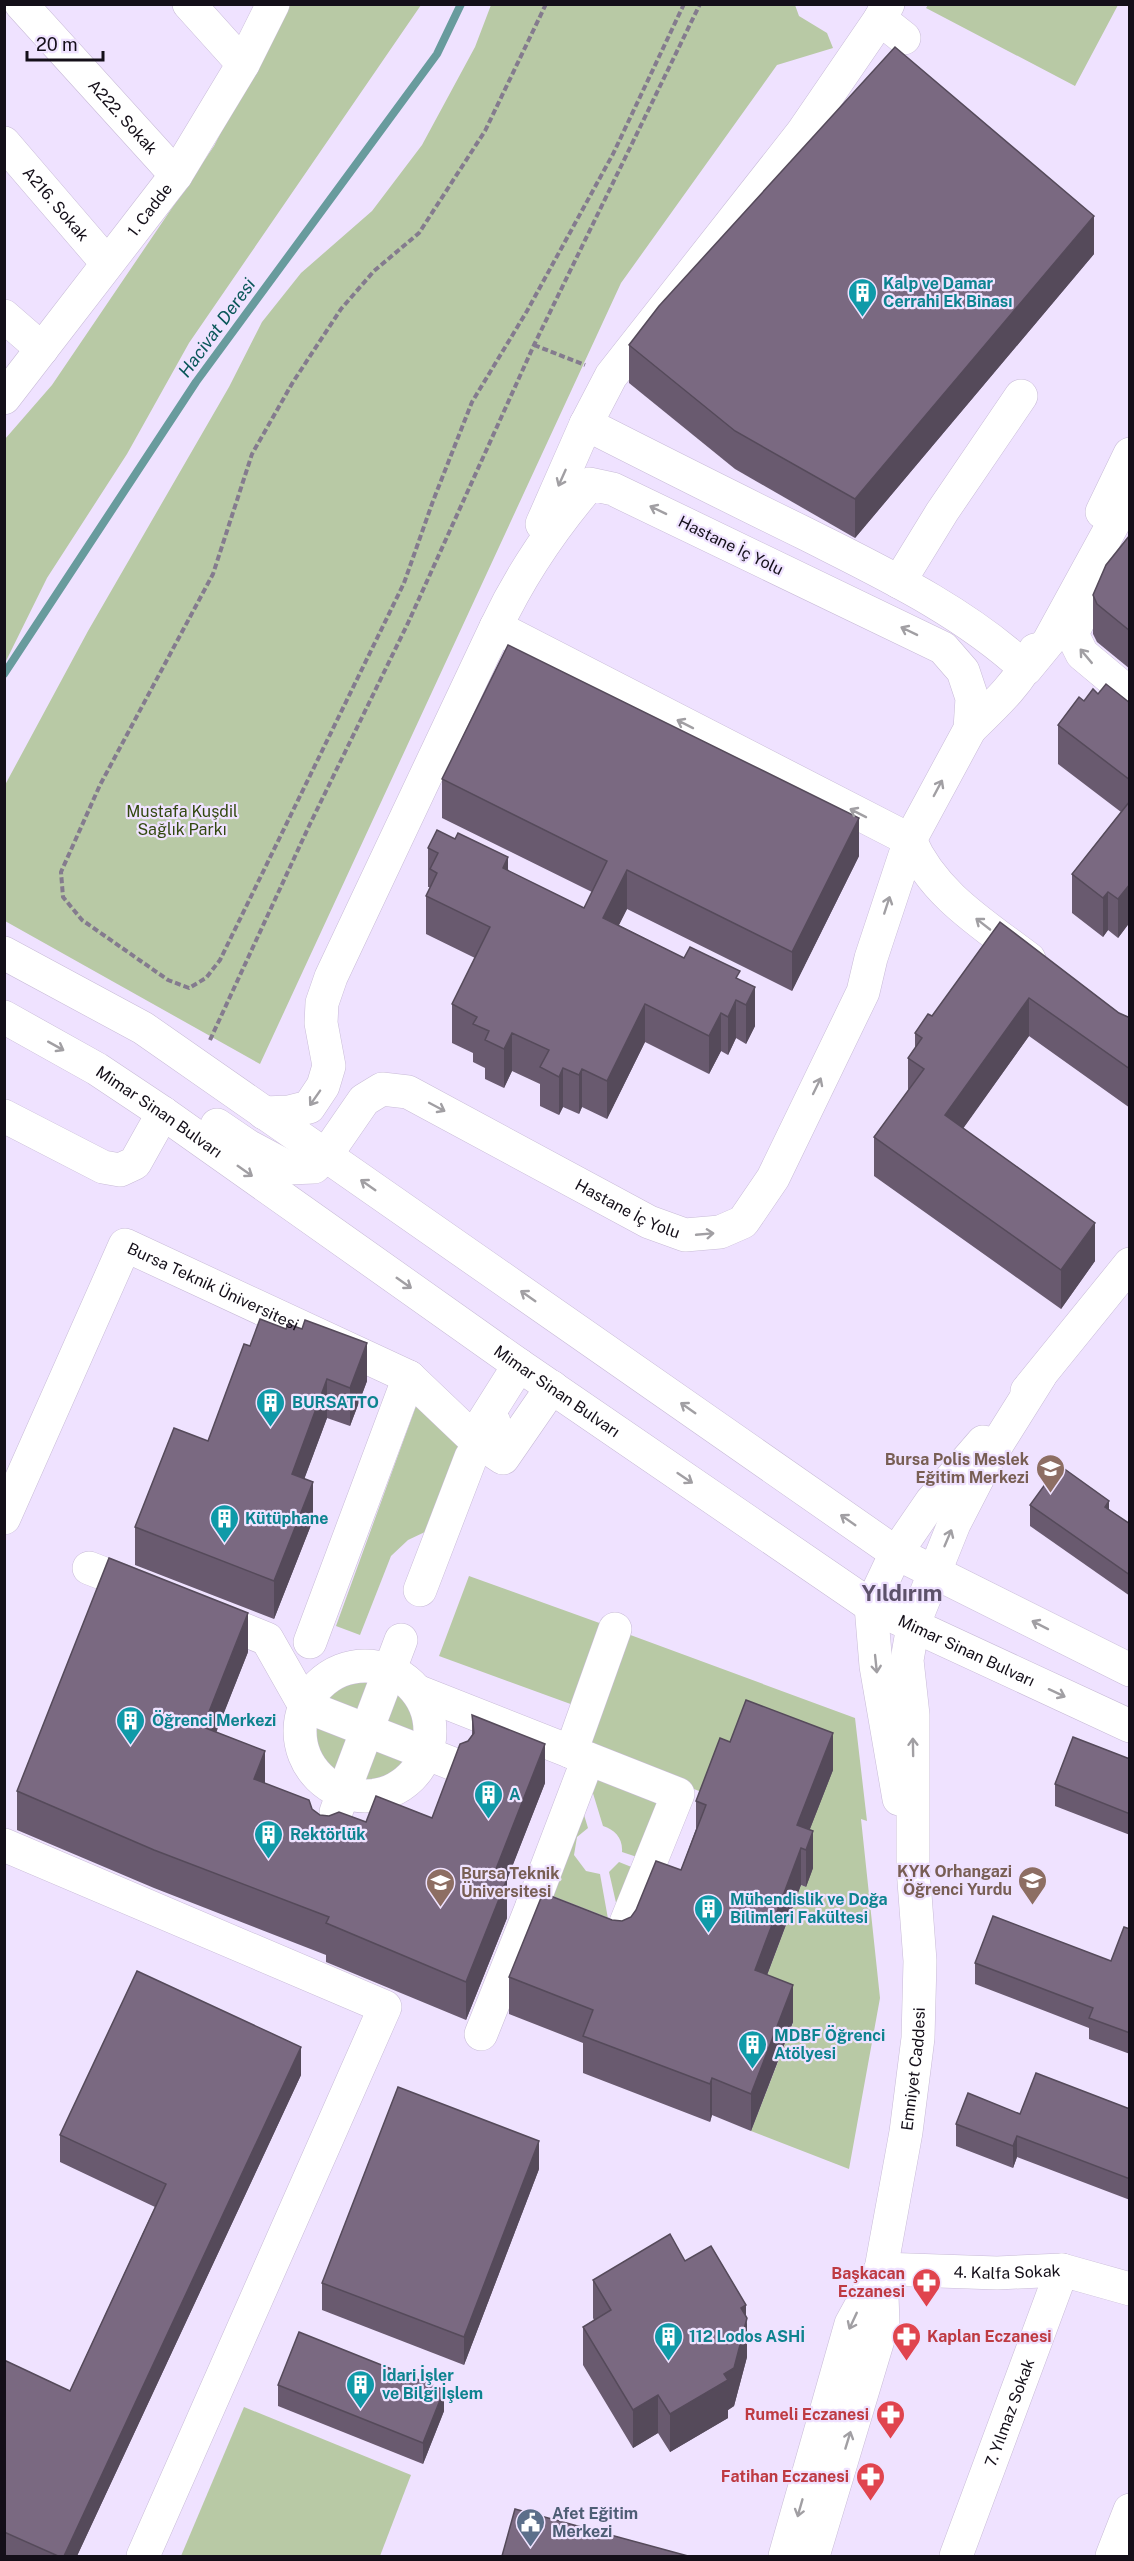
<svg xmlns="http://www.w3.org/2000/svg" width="1134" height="2561" font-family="'Public Sans',sans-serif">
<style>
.green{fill:#b8c9a5}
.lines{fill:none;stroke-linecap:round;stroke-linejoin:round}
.stream{stroke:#689b9d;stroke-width:8}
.minor-casing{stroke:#c8bbd7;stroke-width:34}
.major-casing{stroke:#c8bbd7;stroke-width:34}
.path{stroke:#847b8e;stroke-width:4;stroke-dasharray:6 3;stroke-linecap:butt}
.minor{stroke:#fff;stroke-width:33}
.major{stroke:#fff;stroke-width:33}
.wall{fill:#695a6f}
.shaded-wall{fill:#554a5a}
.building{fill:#7a6981;stroke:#554a5a;stroke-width:1.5}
.oneway{stroke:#a19fa3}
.labels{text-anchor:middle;stroke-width:4.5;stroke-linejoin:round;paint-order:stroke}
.street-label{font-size:16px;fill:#140f19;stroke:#efe2ff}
.culture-label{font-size:16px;font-weight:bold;fill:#0d838f;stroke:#efe2ff;text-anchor:start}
.park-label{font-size:16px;fill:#32480f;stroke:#efe2ff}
.education-label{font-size:16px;font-weight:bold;fill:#785e54;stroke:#efe2ff;text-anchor:end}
.health-label{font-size:16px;font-weight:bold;fill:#be3a42;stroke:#efe2ff;text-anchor:end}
.service-label{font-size:16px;font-weight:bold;fill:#4e5e75;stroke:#efe2ff;text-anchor:start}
.water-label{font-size:18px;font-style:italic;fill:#0a575a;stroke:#efe2ff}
.district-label{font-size:22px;font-weight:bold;fill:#5d526a;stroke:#efe2ff}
</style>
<rect width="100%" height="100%" fill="#efe2ff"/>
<g class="green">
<path d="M286 5H421L189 343 127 454 47 578 5 663V439L52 385 214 146Z"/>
<path d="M491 5H795L799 16 827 33 833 48 777 65 621 283 260 1064 5 921V785L88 631 229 387 262 322 301 273 372 211 422 145 475 47Z"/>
<path d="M928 5V4L1118 5 1075 86 926 8Z"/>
<path d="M416 1406 460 1442 427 1531 408 1540 391 1556 360 1635 336 1626Z"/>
<path d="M469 1576 605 1625 576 1706 439 1656Z"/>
<path d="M625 1633 855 1718 867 1821 861 1819 880 1998 849 2169 751 2131 793 2023 755 2007 801 1885 806 1887 712 1796 583 1746Z"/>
<path d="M368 1673 378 1676 361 1719 319 1696C334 1681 347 1676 368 1673Z"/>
<path d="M395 1682C416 1696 421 1716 420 1740L379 1724Z"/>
<path d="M310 1719 356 1736 333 1776C316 1759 307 1743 310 1719Z"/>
<path d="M371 1742 414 1758C397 1777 381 1788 355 1784Z"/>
<path d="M588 1777 661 1798 637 1857 622 1852C623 1838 615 1830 603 1826Z"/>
<path d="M578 1795 588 1828 577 1837 574 1855 586 1871 600 1874 610 1930 543 1904Z"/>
<path d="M619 1862 634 1868 617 1907 609 1872Z"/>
<path d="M244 2407 411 2475 380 2556H181Z"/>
</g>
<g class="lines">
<path class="stream" d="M4 674 196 382 437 54 461 4"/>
<defs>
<g id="minor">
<path id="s1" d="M21 4 176 175"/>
<path d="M189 4 243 64"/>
<path d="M888 4 880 19 904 38"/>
<path id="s2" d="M4 143 107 263"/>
<path d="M4 316 42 349"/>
<path d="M586 424C659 461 732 498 806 534 883 573 962 610 1026 669L1049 641 1130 493"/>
<path d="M1102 512 1130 454"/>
<path d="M542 524 586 424 611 376 802 133 880 19"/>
<path d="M899 582 942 512 1021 396"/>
<path d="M1088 601 1072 634 1082 654 1130 694"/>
<path d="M970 729C995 705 1020 682 1035 650"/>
<path d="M264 1113 289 1112 309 1107 323 1086 329 1066 321 1023 322 1003 331 977 496 627 910 840C933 894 983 924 1029 959"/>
<path d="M4 1116 103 1167 120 1170 135 1163 163 1113"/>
<path id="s3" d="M326 1155 364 1100 382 1089 408 1092 649 1222 685 1235 720 1232 743 1222 773 1178 863 992 871 958 910 840 970 729 972 698 963 671 943 648 613 489 590 484C554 526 520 576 496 627"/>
<path d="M473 1438 503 1458 552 1387"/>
<path id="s4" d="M4 1518 125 1245 409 1377"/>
<path d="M89 1568 146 1590"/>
<path d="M420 1590 471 1457 494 1422"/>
<path d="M207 1615 267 1639 305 1706 456 1765"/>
<path d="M310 1642 409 1377 473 1438 519 1365"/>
<circle cx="365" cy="1731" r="65"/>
<path d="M417 1691 678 1794 619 1940 532 1906 481 2034"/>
<path d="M571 1752 615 1629"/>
<path d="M336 1812 401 1640"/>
<path d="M4 1845 385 2007 143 2556"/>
<path d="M532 1906 588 1759"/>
<path id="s5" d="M881 2269 997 2273 1062 2270 1130 2289"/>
<path id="s6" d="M956 2556 1062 2270"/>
<path d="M1112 2556 1130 2510"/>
</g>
<g id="major">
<path id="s7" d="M4 398 176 175 243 64 273 4"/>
<path d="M4 953 143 1028 896 1553 1130 1670"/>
<path id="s8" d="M4 1017 97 1069 163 1113 519 1365 871 1606 1130 1726"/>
<path d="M217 1125 248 1146 289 1168 314 1167 326 1155"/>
<path d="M1027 1391 1130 1264"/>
<path d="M899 1799 876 1666 871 1606 896 1553 931 1502 983 1442"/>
<path d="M785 2556 851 2324 880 2271"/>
<path id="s9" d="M813 2556 883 2323 881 2269 906 2132 918 2038 920 1961 913 1868V1715L907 1660 913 1626 954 1524 986 1462 1040 1376"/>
</g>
</defs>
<use href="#minor" class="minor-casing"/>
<use href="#major" class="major-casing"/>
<g class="path">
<path d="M546 4 485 131 419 233 374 271 341 309 293 382 252 454 213 574 100 785 61 872 63 897 82 920 168 980 189 988 206 978 220 960 404 583 433 501 472 402 527 311 613 154 684 4"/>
<path d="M534 345 585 365"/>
<path d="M210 1040 309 826 408 623 534 345 700 4"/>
</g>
<use href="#minor" class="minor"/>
<use href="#major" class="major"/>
</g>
<g class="wall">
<path d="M1094 254 855 538 735 469 629 383V345Z"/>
<path d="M1130 535V669L1097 642 1093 634V595Z"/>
<path d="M1098 694 1130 703V922L1118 938 1108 930 1103 937 1072 913V874L1121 812 1058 764V725L1084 701Z"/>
<path d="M442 779 859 856 792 991 627 909 619 925 684 958 740 980 755 1026 746 1044 736 1038 728 1055 721 1051 709 1074 645 1042 607 1119 582 1107 579 1114 563 1107 559 1115 540 1106V1084L512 1071 504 1088 485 1079V1068L473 1062V1053L452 1043V1004L475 958 426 934V896L430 887H428V848L508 871 584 908 592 892 442 818Z"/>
<path d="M1000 922 1119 1013 1128 1017H1130V1108L1029 1036 963 1128 1095 1261 1061 1309 874 1176V1137L908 1091V1058L915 1048V1033L932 1016Z"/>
<path d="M286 1329 367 1381 350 1426 327 1418 304 1479 313 1520 274 1619 135 1565V1527L208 1441 250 1346Z"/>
<path d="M1030 1505 1109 1510 1130 1524V1596L1030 1526Z"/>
<path d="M248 1652 216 1732 265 1783 312 1809 320 1815 366 1822 432 1818 468 1741 472 1735V1715L545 1783 507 1879V1918L466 2020 326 1962V1955L154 1888 17 1830V1791Z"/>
<path d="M730 1742 833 1770 810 1829 813 1868 806 1887 801 1885 767 1975 793 2022 751 2131 712 2115 710 2122 583 2073V2043L509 2014V1977L612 1920 622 1921 631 1917 681 1870 696 1829V1801Z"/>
<path d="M1130 1759V1835L1055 1806V1784Z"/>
<path d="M1130 1929V2054L1089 2039V2028L975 1984V1963L1111 1961Z"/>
<path d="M301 2075 77 2556H4V2360L70 2391 155 2207 60 2162V2135Z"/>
<path d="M1130 2109V2200L1017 2157 1013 2168 956 2146V2124L1020 2114Z"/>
<path d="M539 2169 464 2365 322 2310V2283Z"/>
<path d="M593 2280 746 2316 747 2357 734 2406 728 2410V2418L670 2452 658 2433 633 2448 583 2365V2327L594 2320 593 2318Z"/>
<path d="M278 2385 444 2411 423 2464 278 2406Z"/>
</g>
<g class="shaded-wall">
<path d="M1094 216V254L855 538V499Z"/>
<path d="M859 818V856L792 991V952Z"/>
<path d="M508 857V896L503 868Z"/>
<path d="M627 870V909L603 956V918Z"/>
<path d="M1130 884V922L1118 938V899Z"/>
<path d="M1108 892V930L1103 937V898Z"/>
<path d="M755 987V1026L746 1044V1005Z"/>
<path d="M1029 998V1036L945 1154V1115Z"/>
<path d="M736 1000V1038L728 1055V1017Z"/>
<path d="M645 1004V1042L607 1119V1081Z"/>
<path d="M721 1013V1051L709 1074V1036Z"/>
<path d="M512 1033V1071L504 1088V1049Z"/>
<path d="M563 1068V1107L559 1115V1077Z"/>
<path d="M582 1069V1107L579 1114V1075Z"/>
<path d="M1095 1223V1261L1061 1309V1270Z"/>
<path d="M367 1343V1381L350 1426V1388Z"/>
<path d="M327 1379V1418L292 1512V1474Z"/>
<path d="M313 1482V1520L274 1619V1581Z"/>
<path d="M1109 1501V1523L1105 1507Z"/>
<path d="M248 1613V1652L203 1766V1727Z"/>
<path d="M833 1733V1770L802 1849 801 1848V1885L755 2007V1970L797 1825Z"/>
<path d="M545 1744V1783L500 1898 507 1879V1918L466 2020V1982L494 1874Z"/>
<path d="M265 1751V1790L254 1779Z"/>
<path d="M813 1831V1868L806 1887V1850Z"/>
<path d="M793 1985V2022L751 2131V2094Z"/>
<path d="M301 2047V2075L77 2556H64Z"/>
<path d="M712 2078V2115L710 2122V2084Z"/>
<path d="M1017 2136V2157L1013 2168V2146Z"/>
<path d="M539 2141V2169L464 2365V2337Z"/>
<path d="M746 2305V2324L747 2318V2357L734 2406 728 2410V2418L670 2452V2414L724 2374 741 2308Z"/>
<path d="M444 2390V2411L423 2464V2443Z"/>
<path d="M658 2395V2433L633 2448V2410Z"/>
</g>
<g class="building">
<path d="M895 47 1094 216 855 499 735 431 629 345 659 306Z"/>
<path d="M1130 535V631L1097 604 1093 595 1106 565Z"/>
<path d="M508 645 859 818 792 952 627 870 603 918 684 958 690 947 740 971 736 978 755 987 746 1005 736 1000 728 1017 721 1013 709 1036 645 1004 607 1081 582 1069 579 1075 563 1068 559 1077 540 1067 549 1050 512 1033 504 1049 485 1040 489 1031 473 1024 477 1017 452 1004 490 927 426 896 437 873 430 869 438 853 428 848 437 830 455 839 458 833 508 857 503 868 584 908 607 861 442 779Z"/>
<path d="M1106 684 1130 703V780L1058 725 1079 697 1084 701 1093 689 1098 694Z"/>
<path d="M1130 801V884L1118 899 1108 892 1103 898 1072 874Z"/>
<path d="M1000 922 1119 1013 1128 1017H1130V1069L1029 998 945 1115 1095 1223 1061 1270 874 1137 924 1069 908 1058 922 1038 915 1033 928 1014 932 1016Z"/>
<path d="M260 1319 286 1329 288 1324 302 1329 305 1320 367 1343 350 1388 327 1379 292 1474 313 1482 274 1581 135 1527 174 1428 208 1441 244 1344 250 1346Z"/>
<path d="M1059 1465 1109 1501 1105 1507 1130 1524V1575L1030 1505Z"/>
<path d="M109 1558 248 1613 203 1727 265 1751 254 1779 309 1800 312 1809 320 1815 329 1816 339 1812 366 1822 376 1796 432 1818 460 1744 468 1741 474 1733 472 1715 545 1744 494 1874 507 1879 466 1982 326 1923 329 1917 154 1850 17 1791Z"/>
<path d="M746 1700 833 1733 797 1825 813 1831 806 1850 801 1848 755 1970 793 1985 751 2094 712 2078 710 2084 583 2036 593 2010 509 1977 543 1893 612 1920 622 1921 631 1917 636 1910 656 1861 681 1870 706 1805 696 1801 720 1738 730 1742Z"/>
<path d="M1073 1737 1130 1759V1814L1055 1784Z"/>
<path d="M993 1916 1111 1961 1124 1927 1130 1929V2033L1089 2018 1093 2008 975 1963Z"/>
<path d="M137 1971 301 2047 64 2556H58L4 2532V2360L70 2391 166 2184 60 2135Z"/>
<path d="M1036 2073 1130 2109V2179L1017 2136 1013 2146 956 2124 968 2093 1020 2114Z"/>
<path d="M398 2087 539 2141 464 2337 322 2283Z"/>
<path d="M670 2234 685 2261 711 2246 746 2305 741 2308 747 2318 734 2368 724 2374 728 2380 670 2414 658 2395 633 2410 583 2327 611 2310 593 2280Z"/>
<path d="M299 2332 444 2390 423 2443 278 2385Z"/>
<path d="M515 2509 688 2556H502Z"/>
</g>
<defs><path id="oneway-shaft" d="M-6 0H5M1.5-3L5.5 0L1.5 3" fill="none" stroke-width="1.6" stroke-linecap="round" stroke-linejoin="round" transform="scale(1.5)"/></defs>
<g class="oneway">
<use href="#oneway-shaft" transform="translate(562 478) rotate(114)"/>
<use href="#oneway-shaft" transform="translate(658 510) rotate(-154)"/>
<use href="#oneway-shaft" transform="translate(909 631) rotate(-154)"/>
<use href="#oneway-shaft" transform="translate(1086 656) rotate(-130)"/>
<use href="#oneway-shaft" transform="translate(685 724) rotate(-153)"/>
<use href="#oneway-shaft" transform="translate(938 788) rotate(-62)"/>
<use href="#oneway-shaft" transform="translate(858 813) rotate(-153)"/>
<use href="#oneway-shaft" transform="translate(887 905) rotate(-72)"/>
<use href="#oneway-shaft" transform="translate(983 924) rotate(-142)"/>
<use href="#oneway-shaft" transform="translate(56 1046) rotate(29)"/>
<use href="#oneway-shaft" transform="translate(817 1086) rotate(-64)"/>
<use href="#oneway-shaft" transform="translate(315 1098) rotate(125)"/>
<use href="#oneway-shaft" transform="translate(437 1107) rotate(28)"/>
<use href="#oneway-shaft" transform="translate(245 1171) rotate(35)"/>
<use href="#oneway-shaft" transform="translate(368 1185) rotate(-145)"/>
<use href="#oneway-shaft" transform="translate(705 1234) rotate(-5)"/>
<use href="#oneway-shaft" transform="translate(404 1283) rotate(35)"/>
<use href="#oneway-shaft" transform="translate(528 1296) rotate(-145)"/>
<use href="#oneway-shaft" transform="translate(688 1408) rotate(-145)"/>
<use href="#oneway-shaft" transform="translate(685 1478) rotate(34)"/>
<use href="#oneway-shaft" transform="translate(848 1520) rotate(-145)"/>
<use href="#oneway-shaft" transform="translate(948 1538) rotate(-67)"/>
<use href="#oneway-shaft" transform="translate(1040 1625) rotate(-153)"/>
<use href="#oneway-shaft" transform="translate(876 1664) rotate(84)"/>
<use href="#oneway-shaft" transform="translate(1057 1693) rotate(25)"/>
<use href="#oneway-shaft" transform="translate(913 1747) rotate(-91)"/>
<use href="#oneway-shaft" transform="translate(853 2321) rotate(115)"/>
<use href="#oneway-shaft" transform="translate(848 2440) rotate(-73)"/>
<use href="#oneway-shaft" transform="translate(800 2508) rotate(106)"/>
</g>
<defs>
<symbol id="building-pin" viewBox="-11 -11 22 30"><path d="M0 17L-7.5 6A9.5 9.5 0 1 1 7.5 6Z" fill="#0f9aa8" stroke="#efe2ff"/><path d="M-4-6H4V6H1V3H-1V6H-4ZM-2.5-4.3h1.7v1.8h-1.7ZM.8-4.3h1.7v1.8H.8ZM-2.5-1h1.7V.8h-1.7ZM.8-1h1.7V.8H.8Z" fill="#fff"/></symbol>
<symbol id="school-pin" viewBox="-11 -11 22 30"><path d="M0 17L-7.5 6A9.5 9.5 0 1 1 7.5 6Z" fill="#8d6e63" stroke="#efe2ff"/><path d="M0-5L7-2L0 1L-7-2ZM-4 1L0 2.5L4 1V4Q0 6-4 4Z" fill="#fff"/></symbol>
<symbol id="university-pin" viewBox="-11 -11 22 30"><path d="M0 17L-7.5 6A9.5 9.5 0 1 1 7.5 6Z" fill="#8d6e63" stroke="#efe2ff"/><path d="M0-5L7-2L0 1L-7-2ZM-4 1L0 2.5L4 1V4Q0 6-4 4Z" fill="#fff"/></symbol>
<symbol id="pharmacy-pin" viewBox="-11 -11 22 30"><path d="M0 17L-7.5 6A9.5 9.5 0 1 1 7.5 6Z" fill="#e0444e" stroke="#efe2ff"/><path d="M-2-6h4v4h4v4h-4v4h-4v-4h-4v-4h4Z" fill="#fff"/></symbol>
<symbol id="civic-pin" viewBox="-11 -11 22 30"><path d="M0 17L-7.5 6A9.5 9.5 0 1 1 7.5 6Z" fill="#5c6f8a" stroke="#efe2ff"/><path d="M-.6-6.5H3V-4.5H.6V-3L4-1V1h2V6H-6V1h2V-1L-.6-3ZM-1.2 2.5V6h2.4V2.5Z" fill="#fff"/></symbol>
</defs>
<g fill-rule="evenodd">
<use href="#building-pin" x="846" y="276" width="33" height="45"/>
<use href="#building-pin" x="254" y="1386" width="33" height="45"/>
<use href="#school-pin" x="1034" y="1452" width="33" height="45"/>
<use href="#building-pin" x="208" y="1502" width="33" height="45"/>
<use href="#building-pin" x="114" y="1704" width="33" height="45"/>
<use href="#building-pin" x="472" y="1778" width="33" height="45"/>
<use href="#building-pin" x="252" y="1818" width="33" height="45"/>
<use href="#school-pin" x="1016" y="1864" width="33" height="45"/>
<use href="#university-pin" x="424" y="1866" width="33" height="45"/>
<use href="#building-pin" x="692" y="1892" width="33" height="45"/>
<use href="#building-pin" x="736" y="2028" width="33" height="45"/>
<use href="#pharmacy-pin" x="910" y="2266" width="33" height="45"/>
<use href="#building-pin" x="652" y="2320" width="33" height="45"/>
<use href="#pharmacy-pin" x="890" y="2320" width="33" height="45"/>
<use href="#building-pin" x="344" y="2368" width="33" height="45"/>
<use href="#pharmacy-pin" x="874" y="2398" width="33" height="45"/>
<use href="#pharmacy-pin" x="854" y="2460" width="33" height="45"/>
<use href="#civic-pin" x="514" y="2506" width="33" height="45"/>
</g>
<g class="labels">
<g class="street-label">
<text dy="6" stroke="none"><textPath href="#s1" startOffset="152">A222. Sokak</textPath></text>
<text dy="6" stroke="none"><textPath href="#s2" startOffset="80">A216. Sokak</textPath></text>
<text dy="6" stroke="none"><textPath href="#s7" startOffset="238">1. Cadde</textPath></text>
<text transform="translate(731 545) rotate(26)" y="6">Hastane İç Yolu</text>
<text dy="6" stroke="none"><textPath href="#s8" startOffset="182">Mimar Sinan Bulvarı</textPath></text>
<text dy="6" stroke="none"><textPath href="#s3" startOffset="363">Hastane İç Yolu</textPath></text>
<text dy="6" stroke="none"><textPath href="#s4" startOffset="396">Bursa Teknik Üniversitesi</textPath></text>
<text dy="6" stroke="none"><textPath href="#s8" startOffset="668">Mimar Sinan Bulvarı</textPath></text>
<text dy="6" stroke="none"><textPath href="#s8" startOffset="1154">Mimar Sinan Bulvarı</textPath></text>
<text dy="6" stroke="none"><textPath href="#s9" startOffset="500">Emniyet Caddesi</textPath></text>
<text dy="6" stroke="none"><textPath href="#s5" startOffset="126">4. Kalfa Sokak</textPath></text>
<text dy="6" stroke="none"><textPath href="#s6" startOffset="153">7. Yılmaz Sokak</textPath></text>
</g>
<g class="culture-label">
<text x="883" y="289">Kalp ve Damar<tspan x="883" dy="18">Cerrahi Ek Binası</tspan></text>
<text x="292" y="1408">BURSATTO</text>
<text x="245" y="1524">Kütüphane</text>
<text x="152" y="1726">Öğrenci Merkezi</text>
<text x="509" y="1800">A</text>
<text x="290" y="1840">Rektörlük</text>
<text x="730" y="1905">Mühendislik ve Doğa<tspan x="730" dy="18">Bilimleri Fakültesi</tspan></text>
<text x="774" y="2041">MDBF Öğrenci<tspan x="774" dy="18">Atölyesi</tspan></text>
<text x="689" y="2342">112 Lodos ASHİ</text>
<text x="382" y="2381">İdari İşler<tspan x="382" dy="18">ve Bilgi İşlem</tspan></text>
</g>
<g class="park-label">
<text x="182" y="817">Mustafa Kuşdil<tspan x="182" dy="18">Sağlık Parkı</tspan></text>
</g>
<g class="education-label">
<text x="1029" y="1465">Bursa Polis Meslek<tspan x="1029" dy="18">Eğitim Merkezi</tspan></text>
<text x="1012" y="1877">KYK Orhangazi<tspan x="1012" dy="18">Öğrenci Yurdu</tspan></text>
<text x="461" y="1879" text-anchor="start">Bursa Teknik<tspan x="461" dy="18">Üniversitesi</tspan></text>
</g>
<g class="health-label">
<text x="905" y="2279">Başkacan<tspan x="905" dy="18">Eczanesi</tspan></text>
<text x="927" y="2342" text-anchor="start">Kaplan Eczanesi</text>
<text x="869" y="2420">Rumeli Eczanesi</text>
<text x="849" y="2482">Fatihan Eczanesi</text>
</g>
<g class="service-label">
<text x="552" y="2519">Afet Eğitim<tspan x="552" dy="18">Merkezi</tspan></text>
</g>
<g class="water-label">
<text transform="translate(217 328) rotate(-54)" y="6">Hacivat Deresi</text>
</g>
<g class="district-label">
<text x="902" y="1601">Yıldırım</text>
</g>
</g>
<rect width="1134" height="2561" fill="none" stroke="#140f19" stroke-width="12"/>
<path d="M27 51v9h76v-9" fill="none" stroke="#140f19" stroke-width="3"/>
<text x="36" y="51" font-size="18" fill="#140f19" stroke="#efe2ff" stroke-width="4.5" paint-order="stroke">20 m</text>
</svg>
